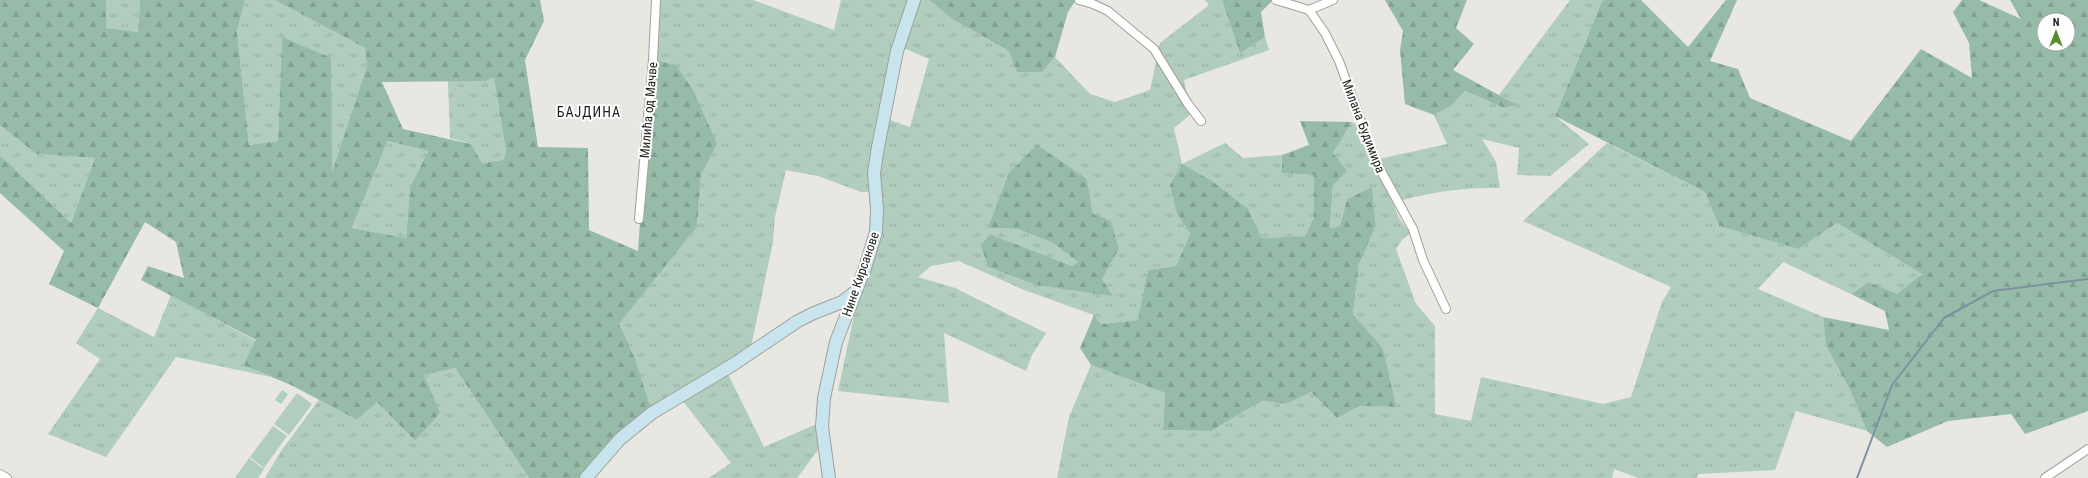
<svg xmlns="http://www.w3.org/2000/svg" width="2088" height="478" font-family="'Roboto Condensed',sans-serif">
<style>
.grass{fill:url(#grass-tufts);fill-rule:evenodd}
.forest{fill:url(#forest-firs);fill-rule:evenodd}
.green{fill:#b0cdbe}
.lines{fill:none;stroke-linecap:round;stroke-linejoin:round}
.stream{stroke:#7d91a1;stroke-width:2}
.street-casing{stroke:#a0a09b;stroke-width:10}
.secondary-casing{stroke:#a0a09b;stroke-width:14}
.street{stroke:#fff;stroke-width:8}
.secondary{stroke:#c8e5ee;stroke-width:12}
.labels{text-anchor:middle;stroke-width:4;stroke-linejoin:round;paint-order:stroke}
.street-label{font-size:13px;fill:#1f1f1d;stroke:#fff}
.neighbourhood-label{font-size:14px;letter-spacing:1px;fill:#1f1f1d;stroke:#fff}
</style>
<defs>
<pattern id="grass-tufts" width="24" height="20" patternUnits="userSpaceOnUse"><rect width="24" height="20" fill="#b0cdbe"/><path d="M3 7l-1-3M5 7V3M7 7l1-3M15 17l-1-3M17 17v-4M19 17l1-3" fill="none" stroke="#97b0a3"/></pattern>
<pattern id="forest-firs" width="22" height="20" patternUnits="userSpaceOnUse"><rect width="22" height="20" fill="#97bba9"/><path d="M5 1l3.5 6h-7zM16 11l3.5 6h-7z" fill="#82a091"/></pattern>
</defs>
<rect width="100%" height="100%" fill="#e8e7e2"/>
<g class="grass">
<path d="M106 0H140L138 32 106 28Z"/>
<path d="M245 0H275L365 48 367 66 332 175 282 38 278 141 249 145 237 31Z"/>
<path d="M656 0H753L834 30 841 0H929L952 19 1009 51 1018 72H1042L1055 57 1090 94 1115 102 1150 90 1160 43 1209 5 1205 0H1222L1240 52 1265 37 1269 50 1184 80 1191 114 1174 128 1182 164 1225 143 1243 158 1282 155 1283 173 1314 175V217L1305 236 1262 238 1248 209 1177 214 1190 234 1176 266 1148 270 1139 320 1101 324 1094 315 1024 290 959 261 931 266 918 277 955 288 1046 333 1032 355 1026 371 944 333 949 403 838 391 867 254 876 232 875 192H861L818 176 786 170 775 217 773 242 751 347 727 372 764 447 819 423 824 442 797 478H709L731 463 679 396 652 413 619 324 697 227 701 175 717 144 653 60ZM899 46 929 59 910 127 884 118ZM1087 178 1093 214 1119 249 1102 279 1036 285 988 267 990 234 1072 266 1078 262 1053 243 1018 229 988 228Z"/>
<path d="M1570 0H1605L1602 1 1555 116 1589 144 1550 176 1517 175 1519 148 1482 139 1496 162 1500 188C1465 187 1427 192 1393 203L1399 218 1410 233 1402 240 1396 249 1416 304 1435 326V414L1471 421 1481 377 1603 404 1631 397 1662 302 1671 287 1523 221 1607 143 1705 192 1719 226 1798 249 1837 223 1922 274 1897 295 1869 282 1851 294 1783 262 1758 289 1823 317 1827 345 1849 388 1867 431 1796 411 1775 470 1698 474 1697 478H1638L1614 469 1612 478H1057L1069 417 1091 365 1165 393 1163 430 1211 431 1262 401 1286 404 1311 392 1337 418 1360 406 1395 407 1383 348 1353 314 1359 264 1376 226 1372 187 1347 199 1340 226 1330 228 1333 185V153L1352 122 1362 128 1379 159 1447 144 1434 115 1451 106 1465 91 1504 108 1516 105 1499 95Z"/>
<path d="M494 76 506 151 503 160 482 163 471 144 450 138 448 81H486Z"/>
<path d="M0 125 36 154 95 158 71 223 0 155Z"/>
<path d="M386 141 428 151 410 188 406 238 352 228Z"/>
<path d="M171 295 256 341 243 365 271 377 176 357 106 457 48 434 100 359 76 343 98 308 154 337Z"/>
<path d="M455 368 529 478H265L281 451 319 400 357 420 377 402 415 441 439 413 424 375Z"/>
</g>
<g class="forest">
<path d="M0 0H106V28L138 32 140 0H245L237 31 249 145 278 141 282 37 331 58 332 173 367 66 365 48 275 0H540L544 21 525 60 538 147 588 148 589 230 638 251 649 89 653 60 676 65 693 90 717 144 701 175 697 227 619 324 635 359 652 413 585 478H529L455 368 424 375 440 413 415 441 377 402 357 420 293 386 243 365 256 340 141 280 148 266 184 278 176 242 145 222 98 308 49 284 64 251 0 193V155L71 223 95 158 36 154 0 125ZM494 77 506 151 503 160 482 163 471 144 403 129 382 82 486 81ZM387 141 428 151 410 188 406 238 352 228Z"/>
<path d="M929 0H1076L1068 12 1055 57 1042 72H1017L1009 51 952 19Z"/>
<path d="M1222 0H1273L1261 12 1265 37 1240 53Z"/>
<path d="M1385 0H1467L1456 28 1474 44 1453 70 1517 105 1504 108 1465 91 1451 106 1434 115 1405 104 1400 50 1403 31Z"/>
<path d="M1605 0H1641L1688 47 1726 0H1737L1710 61 1738 69 1750 98 1851 141 1921 49 1972 78 1969 43 1953 12 1962 0H1979L2021 19 2010 0H2088V411L2025 434 2011 414 1948 421 1887 447 1867 431 1849 388 1826 345 1823 317 1889 330 1885 311 1851 294 1869 282 1897 294 1922 274 1837 223 1798 249 1719 226 1705 192 1555 116 1602 1ZM2044 20H2068V44H2044Z"/>
<path d="M1300 121 1352 122 1333 153 1347 171 1333 185 1330 228 1340 226 1347 199 1372 187 1376 226 1359 264 1353 314 1383 348 1396 407 1360 406 1337 418 1311 392 1286 404 1262 401 1211 431 1163 430 1165 393 1091 365 1080 348 1094 315 1101 324 1138 320 1148 270 1176 266 1190 234 1177 214 1170 185 1182 164 1212 181 1248 209 1262 238 1305 236 1314 217V175L1282 173V155L1309 145Z"/>
<path d="M1037 145 1087 179 1093 214 1111 221 1119 249 1102 279 1113 296 1036 285 988 267 981 245 990 234 1072 266 1078 262 1053 243 1018 229 988 228 1009 173Z"/>
</g>
<g class="green">
<path d="M282 390 288 394 281 404 275 400Z"/>
<path d="M297 393 312 404 289 435 274 424Z"/>
<path d="M273 426 287 436 264 468 250 457Z"/>
<path d="M249 458 264 469 258 478H235Z"/>
</g>
<g class="lines">
<path class="stream" d="M1857 478 1892 385 1944 318 1993 291 2088 279"/>
<defs>
<g id="street">
<path d="M1079 0 1093 4 1108 11 1154 49 1188 104 1201 121"/>
<path d="M1276 0 1309 10 1325 33 1339 61 1375 160 1413 229 1423 260 1446 309"/>
<path d="M1309 10 1333 0"/>
<path d="M639 219 653 60 656 0"/>
<path d="M0 474 7 478"/>
<path d="M2045 478 2088 449"/>
</g>
<g id="secondary">
<path d="M586 478 620 439 652 413 734 364 798 321 814 313 842 302 855 292"/>
<path d="M829 478 822 427 824 398 836 342 865 268 876 232 877 209 874 173 878 147 897 51 914 0"/>
</g>
</defs>
<use href="#street" class="street-casing"/>
<use href="#secondary" class="secondary-casing"/>
<use href="#street" class="street"/>
<use href="#secondary" class="secondary"/>
</g>
<g class="labels">
<g class="street-label">
<text transform="translate(648 110) rotate(-85)" y="5">Милића од Мачве</text>
<text transform="translate(1364 126) rotate(69)" y="5">Милана Будимира</text>
<text transform="translate(860 274) rotate(-71)" y="5">Нине Кирсанове</text>
</g>
<g class="neighbourhood-label">
<text x="589" y="117">БАЈДИНА</text>
</g>
</g>
<g transform="translate(2056 32)"><circle r="19" fill="#ffffff" stroke="#a5a5a5"/>
<path d="M0-3L7 15L0 10L-7 15Z" fill="#538f2d"/>
<text y="-6" font-size="11" font-weight="bold" text-anchor="middle" fill="#1f1f1d">N</text>
</g>
</svg>
